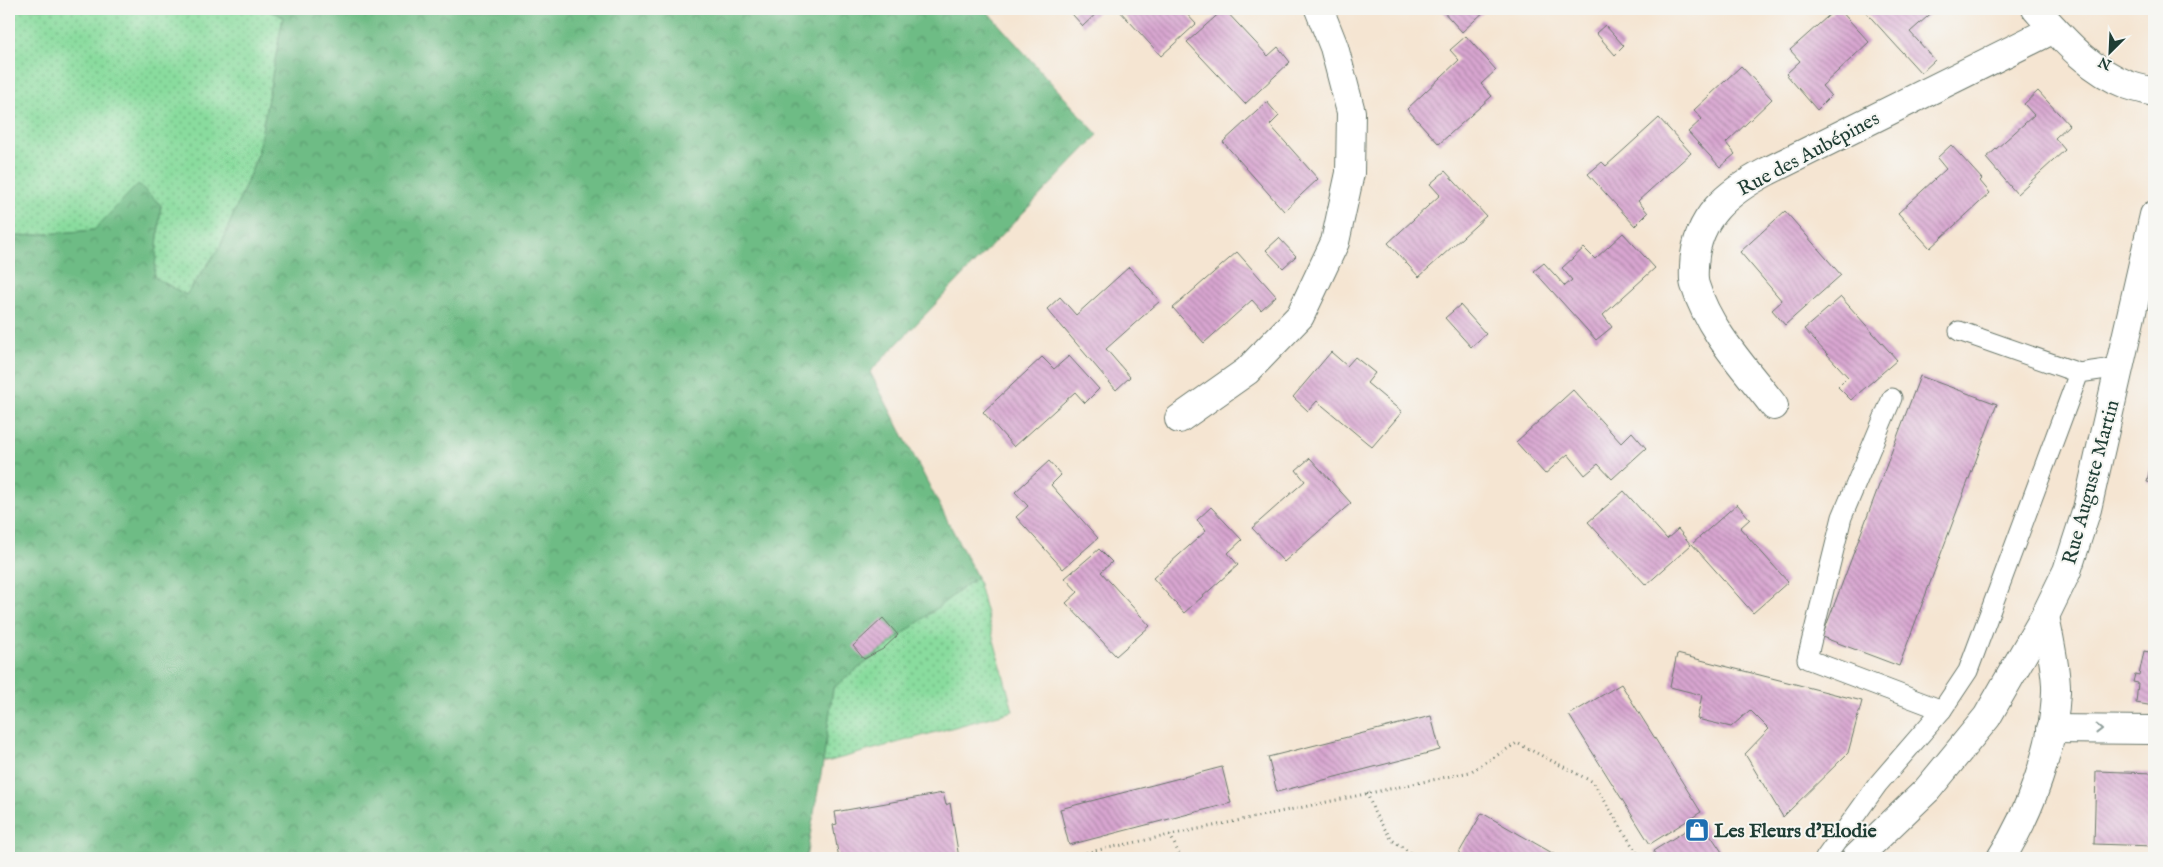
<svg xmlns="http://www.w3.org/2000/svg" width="2163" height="867" font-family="'IM FELL English',serif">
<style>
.grass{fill:url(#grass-dots);stroke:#548c69}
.forest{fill:url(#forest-crowns);stroke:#467c5c}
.building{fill:url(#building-back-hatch)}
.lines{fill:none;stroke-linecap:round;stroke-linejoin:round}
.lane-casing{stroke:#6a786b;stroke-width:21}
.street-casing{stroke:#6a786b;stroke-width:30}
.secondary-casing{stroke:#6a786b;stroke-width:30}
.path{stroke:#6a786b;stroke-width:3;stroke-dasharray:1 4;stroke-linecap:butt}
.lane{stroke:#fff;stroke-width:19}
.street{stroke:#fff;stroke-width:28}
.secondary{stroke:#fff;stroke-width:28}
.oneway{stroke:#8f9e9a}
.labels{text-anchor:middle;stroke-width:4;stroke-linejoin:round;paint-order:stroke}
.street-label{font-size:20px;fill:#1f3d34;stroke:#f6f6f2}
.poi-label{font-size:20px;font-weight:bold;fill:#1f3d34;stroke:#f6f6f2;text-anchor:start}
</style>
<defs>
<pattern id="grass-dots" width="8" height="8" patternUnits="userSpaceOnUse" patternTransform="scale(1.25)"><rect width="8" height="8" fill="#89dc9e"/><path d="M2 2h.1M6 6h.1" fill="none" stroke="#6fb482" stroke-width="1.8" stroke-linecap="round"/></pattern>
<pattern id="forest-crowns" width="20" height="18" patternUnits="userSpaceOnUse" patternTransform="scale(1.25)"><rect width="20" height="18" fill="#6ebc85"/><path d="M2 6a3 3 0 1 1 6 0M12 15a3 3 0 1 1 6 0" fill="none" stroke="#5a9a6e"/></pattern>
<pattern id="building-back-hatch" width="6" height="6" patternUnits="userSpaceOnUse" patternTransform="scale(1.25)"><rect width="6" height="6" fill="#d8a5d0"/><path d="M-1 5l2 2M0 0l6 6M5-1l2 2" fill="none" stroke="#af88aa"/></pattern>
</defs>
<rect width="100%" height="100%" fill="#f6f6f2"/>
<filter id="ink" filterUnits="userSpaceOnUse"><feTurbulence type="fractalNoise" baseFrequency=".02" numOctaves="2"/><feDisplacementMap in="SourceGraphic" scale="10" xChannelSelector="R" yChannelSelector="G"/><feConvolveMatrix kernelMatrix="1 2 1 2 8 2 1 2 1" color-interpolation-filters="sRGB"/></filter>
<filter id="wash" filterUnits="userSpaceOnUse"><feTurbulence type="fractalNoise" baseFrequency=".0096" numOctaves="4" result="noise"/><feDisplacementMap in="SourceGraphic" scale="20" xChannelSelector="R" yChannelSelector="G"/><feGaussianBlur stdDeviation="1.12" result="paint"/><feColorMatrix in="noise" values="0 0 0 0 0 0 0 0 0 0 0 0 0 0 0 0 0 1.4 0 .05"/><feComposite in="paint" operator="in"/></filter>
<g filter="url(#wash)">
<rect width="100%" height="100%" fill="#f5e5d2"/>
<g class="grass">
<path d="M9 9H266L283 17 257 157 220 247 186 295 154 277 161 205 94 230 9 237Z"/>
<path d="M977 577 1013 711 823 763 833 688Z"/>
</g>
<path class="forest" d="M266 9H985L1098 135 870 372 977 577 833 688 823 763 806 858H9V237L94 230 138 184 161 205 154 277 186 295 220 247 257 157 283 17Z"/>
<g id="blocks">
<g class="building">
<path d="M1077 9H1101L1083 26 1072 14Z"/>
<path d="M1118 9H1182L1196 24 1161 56Z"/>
<path d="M1224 9 1268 56 1278 47 1290 62 1245 104 1187 42Z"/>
<path d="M1441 9H1487L1462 32Z"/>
<path d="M1836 9H1839L1869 42 1822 86 1831 96 1817 110 1786 74 1800 61 1790 50Z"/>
<path d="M1863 9H1936L1910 32 1935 60 1921 73Z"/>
<path d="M1605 25 1624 46 1615 55 1596 33Z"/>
<path d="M1466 36 1496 70 1481 84 1492 96 1439 144 1407 109 1459 60 1450 50Z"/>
<path d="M1741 66 1772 99 1726 143 1735 154 1720 167 1688 132 1702 119 1694 110Z"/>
<path d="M2038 91 2069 125 2055 138 2065 150 2017 194 1986 158 2034 115 2024 104Z"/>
<path d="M1267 102 1279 116 1270 125 1318 179 1284 211 1223 142Z"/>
<path d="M1659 118 1691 153 1638 201 1648 213 1635 226 1588 174 1602 162 1606 166Z"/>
<path d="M1951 145 1982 179 1980 181 1990 193 1930 248 1898 213 1946 169 1937 158Z"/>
<path d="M1445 171 1486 216 1419 277 1388 243 1440 195 1430 184Z"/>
<path d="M1785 211 1841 275 1785 325 1772 310 1782 301 1740 252Z"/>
<path d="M1623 233 1655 268 1603 315 1612 327 1596 340 1534 271 1544 263 1565 286 1572 280 1562 268 1584 248 1595 259Z"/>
<path d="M1279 238 1296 256 1283 268 1266 250Z"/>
<path d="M1237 252 1276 296 1261 310 1252 300 1204 343 1173 308Z"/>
<path d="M1129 267 1160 301 1106 349 1130 377 1116 390 1047 309 1060 297 1076 315Z"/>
<path d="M1841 297 1897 360 1851 400 1838 387 1848 377 1804 329Z"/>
<path d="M1460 305 1486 334 1471 347 1445 318Z"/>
<path d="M1331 352 1347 366 1355 357 1375 373 1367 383 1402 412 1372 447 1317 401 1308 411 1293 397Z"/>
<path d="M1069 356 1099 389 1085 403 1075 392 1014 447 983 412 1042 357 1054 369Z"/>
<path d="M1920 376 1997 404 1899 666 1822 637Z"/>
<path d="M1573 390 1621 443 1632 432 1646 448 1612 479 1598 464 1585 475 1568 454 1545 474 1516 442Z"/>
<path d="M2153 453 2154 454V483L2147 482Z"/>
<path d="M1310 458 1351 503 1284 562 1252 528 1305 481 1296 470Z"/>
<path d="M1049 461 1061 475 1051 485 1098 538 1063 569 1016 517 1028 506 1015 492Z"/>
<path d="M1624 491 1667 539 1678 529 1691 545 1646 585 1588 522Z"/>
<path d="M1737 504 1750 519 1740 528 1788 582 1753 613 1692 544Z"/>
<path d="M1211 507 1242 540 1228 553 1238 565 1184 613 1153 578 1206 531 1197 520Z"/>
<path d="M1099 549 1112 562 1101 572 1150 626 1116 656 1066 603 1078 592 1065 578Z"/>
<path d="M883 618 898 635 883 649 864 659 853 646Z"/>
<path d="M2144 651 2154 653V706L2136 703 2138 683 2133 682 2135 674 2139 675Z"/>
<path d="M1677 654 1862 701 1848 753 1783 817 1745 754 1769 729 1750 710 1731 727 1697 719 1702 695 1670 687Z"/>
<path d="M1621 684 1701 812 1650 844 1569 715Z"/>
<path d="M1431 716 1440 750 1277 792 1268 757Z"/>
<path d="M1222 767 1231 803 1069 845 1060 809Z"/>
<path d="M2096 771 2154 773V846L2094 844Z"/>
<path d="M943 793 946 805 950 803 959 858H839L833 825 837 824 835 812Z"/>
<path d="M1482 813 1561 858H1456Z"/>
<path d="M1701 821 1726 858H1658L1653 851Z"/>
</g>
</g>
</g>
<g filter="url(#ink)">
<use href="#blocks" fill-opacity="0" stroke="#6a786b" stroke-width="1"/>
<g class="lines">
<defs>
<g id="lane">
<path d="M1959 331 2079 373"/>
<path d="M1892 398 1842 517 1807 659 1942 710"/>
<path d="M1825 858 1878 784 1942 710 1968 671 2079 373 2120 367"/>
</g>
<g id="street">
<path d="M2036 9C2062 38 2090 71 2128 85 2136 88 2146 90 2154 92"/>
<path d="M1774 406C1745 368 1709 331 1695 285 1693 279 1694 272 1694 266 1696 217 1728 192 1768 171L2054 29"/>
<path d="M1179 419 1247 371 1300 316 1335 242 1350 173 1351 112 1334 47 1319 9"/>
<path d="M2051 729 2154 730"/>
<path d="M2001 858C2030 813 2054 746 2056 692 2057 672 2049 637 2045 616"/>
</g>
<path id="secondary" d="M1856 858 1927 790 1987 717 2045 616 2067 571 2087 509 2154 215"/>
</defs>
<use href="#lane" class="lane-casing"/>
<use href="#street" class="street-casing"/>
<use href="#secondary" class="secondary-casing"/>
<g class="path">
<path d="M1367 793 1375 814 1392 840 1418 858"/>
<path d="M1170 835 1181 858"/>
<path d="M1067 858 1070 856 1470 772 1517 743 1593 782 1640 858"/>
</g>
<use href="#lane" class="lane"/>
<use href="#street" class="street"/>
<use href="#secondary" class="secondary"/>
</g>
<defs><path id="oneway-chevron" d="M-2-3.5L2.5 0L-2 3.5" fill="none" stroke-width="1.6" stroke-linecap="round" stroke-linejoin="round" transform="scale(1.25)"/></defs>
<use class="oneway" href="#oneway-chevron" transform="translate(2099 729) rotate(1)"/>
</g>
<defs>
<symbol id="shop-square" viewBox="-11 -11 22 22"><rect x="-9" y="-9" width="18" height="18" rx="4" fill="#1f6fb2" stroke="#f6f6f2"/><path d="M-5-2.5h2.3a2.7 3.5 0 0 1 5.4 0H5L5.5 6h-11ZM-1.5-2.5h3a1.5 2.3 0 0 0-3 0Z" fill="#fff"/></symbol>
</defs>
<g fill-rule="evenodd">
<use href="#shop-square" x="1683" y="816" width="28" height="28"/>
</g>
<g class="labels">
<g class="street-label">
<text transform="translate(1808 153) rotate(-28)" y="7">Rue des Aubépines</text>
<text transform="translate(2090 482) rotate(-75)" y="7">Rue Auguste Martin</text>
</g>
<g class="poi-label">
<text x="1714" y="837">Les Fleurs d'Elodie</text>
</g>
</g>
<rect width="2163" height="867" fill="none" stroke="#f6f6f2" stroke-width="30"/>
<g transform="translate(2110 52) rotate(204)" stroke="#f6f6f2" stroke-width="4" paint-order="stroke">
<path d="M0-4L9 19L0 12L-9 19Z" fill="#1f3d34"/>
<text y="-8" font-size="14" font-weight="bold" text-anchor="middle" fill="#1f3d34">N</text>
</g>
</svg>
